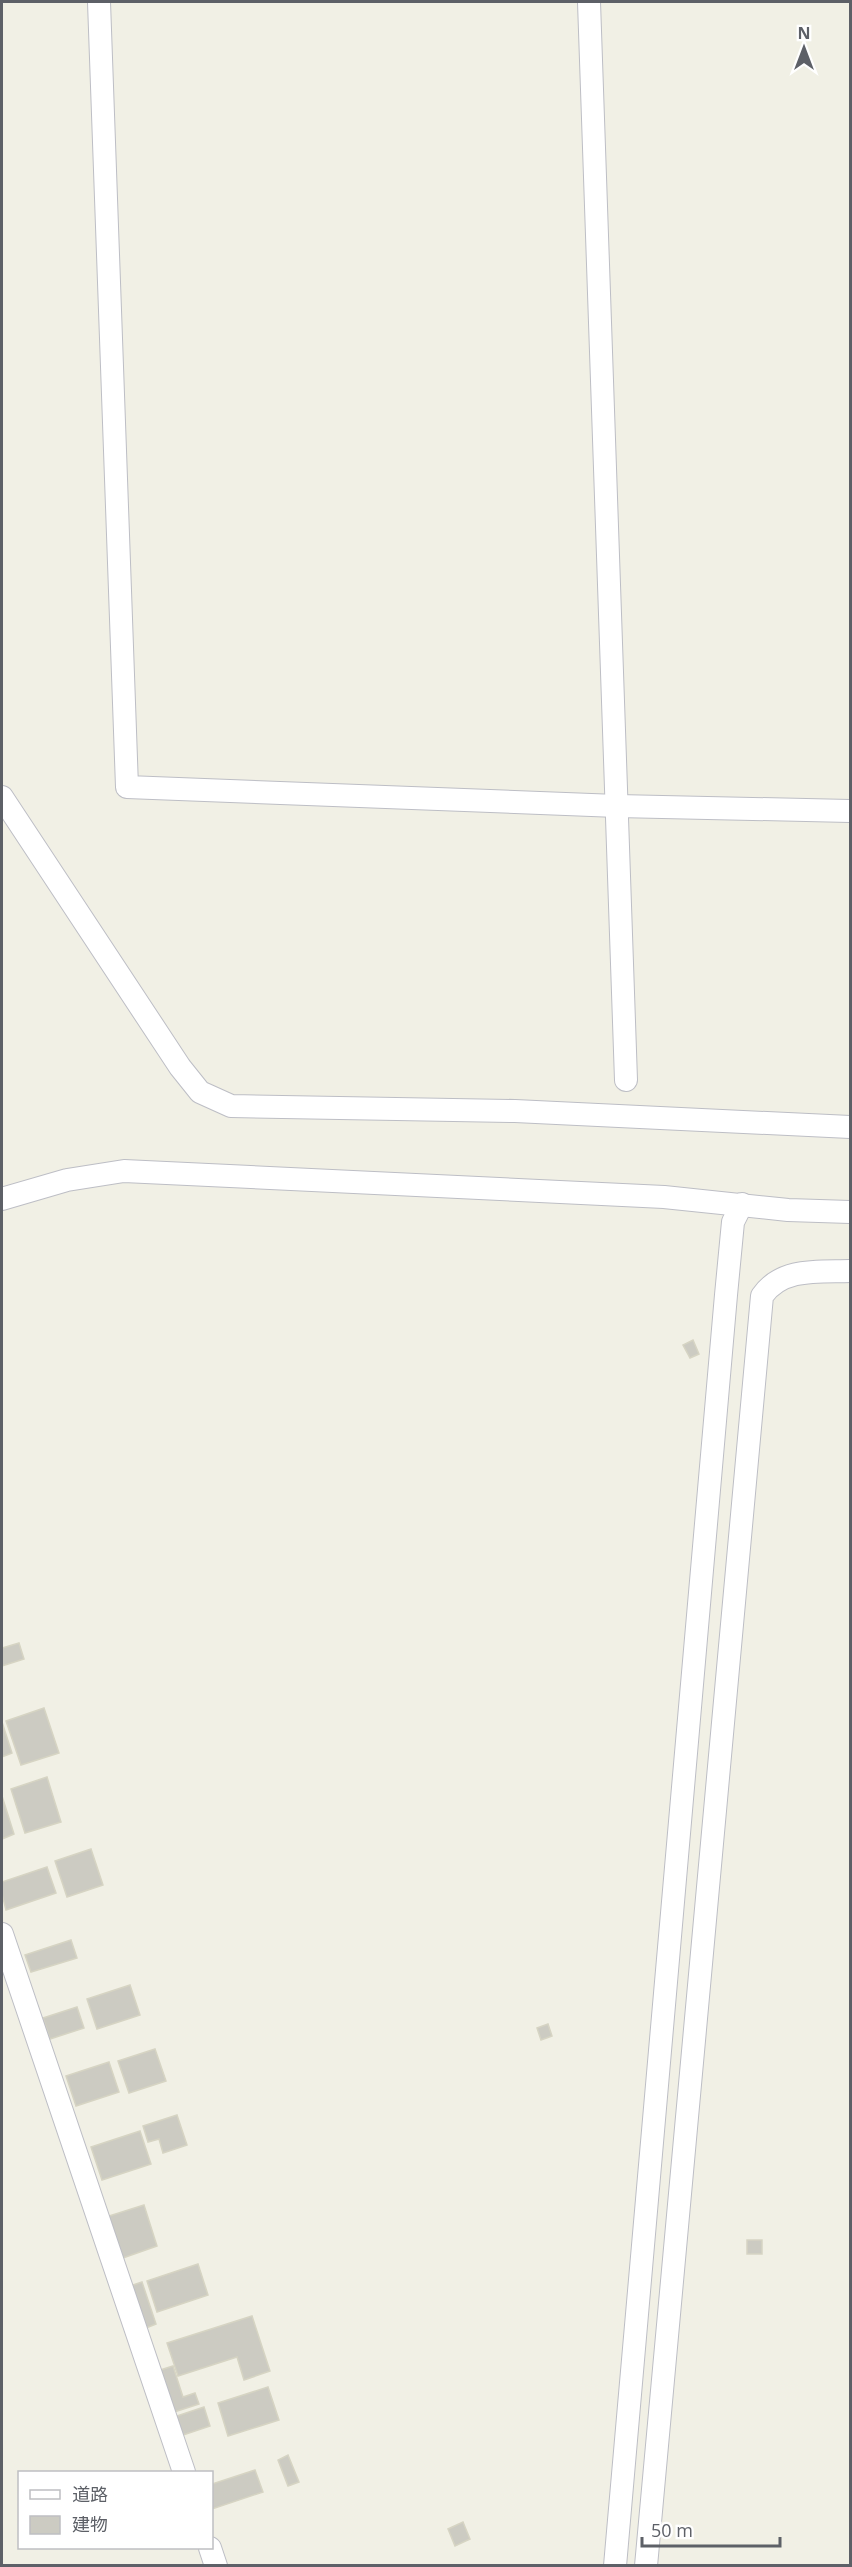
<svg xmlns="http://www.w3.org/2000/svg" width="852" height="2567" font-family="'Open Sans','Noto Sans JP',sans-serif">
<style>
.building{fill:#cccbc2;stroke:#d6d4c3;stroke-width:1.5}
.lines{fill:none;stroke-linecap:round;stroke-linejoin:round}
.minor-casing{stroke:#bdbec5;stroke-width:24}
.minor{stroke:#fff;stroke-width:22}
</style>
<rect width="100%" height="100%" fill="#f1f0e5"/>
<g class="building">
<path d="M693 1340 699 1354 690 1358 683 1345Z"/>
<path d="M19 1643 24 1659 2 1666V1648Z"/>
<path d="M44 1708 59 1753 21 1765 6 1721Z"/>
<path d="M2 1722 12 1753 2 1757Z"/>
<path d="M47 1777 61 1822 25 1833 11 1789Z"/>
<path d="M2 1796 14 1834 2 1839Z"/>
<path d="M91 1849 103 1885 67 1897 55 1861Z"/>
<path d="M47 1867 56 1893 6 1910 2 1894V1882Z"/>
<path d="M71 1940 77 1958 31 1972 25 1955Z"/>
<path d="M130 1985 140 2015 97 2029 87 1999Z"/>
<path d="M77 2007 84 2028 50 2039 43 2018Z"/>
<path d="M548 2024 552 2036 541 2040 537 2028Z"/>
<path d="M155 2049 166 2081 129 2093 118 2061Z"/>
<path d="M109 2062 119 2092 76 2106 66 2076Z"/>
<path d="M177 2115 187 2145 163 2153 159 2139 148 2142 143 2126Z"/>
<path d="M140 2131 151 2164 102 2180 91 2147Z"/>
<path d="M144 2205 157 2246 120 2259 106 2217Z"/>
<rect x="747" y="2240" width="15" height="14"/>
<path d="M198 2264 208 2295 157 2312 147 2281Z"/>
<path d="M142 2282 156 2324 141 2330 127 2287Z"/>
<path d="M252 2316 270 2371 244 2380 237 2357 178 2376 167 2343Z"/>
<path d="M173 2366 183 2397 195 2393 199 2404 171 2413 157 2371Z"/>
<path d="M268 2387 279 2420 228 2436 218 2403Z"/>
<path d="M204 2407 210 2426 177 2437 171 2418Z"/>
<path d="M288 2455 299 2482 288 2486 278 2460Z"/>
<path d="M255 2470 263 2492 212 2509V2484Z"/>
<path d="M463 2522 470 2539 455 2546 448 2529Z"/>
</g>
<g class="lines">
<defs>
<g id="minor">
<path d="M99 2 127 787 617 806 850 811"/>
<path d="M589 2 626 1080"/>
<path d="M2 797 180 1067 200 1092 231 1106 515 1111 850 1127"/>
<path d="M2 1199 67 1180 124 1171 664 1197 788 1210 850 1212"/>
<path d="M2 1934 184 2472"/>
<path d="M210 2548 216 2566"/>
<path d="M615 2566 726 1295 733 1222 742 1204"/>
<path d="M646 2566 762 1296C782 1267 819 1272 850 1271"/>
</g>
</defs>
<use href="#minor" class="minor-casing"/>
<use href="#minor" class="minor"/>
</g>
<rect width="852" height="2567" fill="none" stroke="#5d6067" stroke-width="6"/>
<rect x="18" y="2471" width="195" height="78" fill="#ffffff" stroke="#bebfc2" stroke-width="1.5"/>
<rect x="30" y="2490" width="30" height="9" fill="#ffffff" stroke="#bebfc2" stroke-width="1.5"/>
<text x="72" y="2501" font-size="18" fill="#5d6067">道路</text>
<rect x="30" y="2516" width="30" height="18" fill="#cccbc2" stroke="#bebfc2" stroke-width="1.5"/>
<text x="72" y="2531" font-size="18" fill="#5d6067">建物</text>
<g transform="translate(804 48)" stroke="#ffffff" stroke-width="4.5" paint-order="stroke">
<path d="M0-4.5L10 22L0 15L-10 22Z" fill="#5d6067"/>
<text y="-9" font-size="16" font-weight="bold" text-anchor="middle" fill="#5d6067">N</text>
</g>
<path d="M642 2537v9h138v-9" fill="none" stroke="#5d6067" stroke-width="3"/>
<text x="651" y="2537" font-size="18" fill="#5d6067" stroke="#ffffff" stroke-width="4.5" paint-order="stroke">50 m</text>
</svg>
